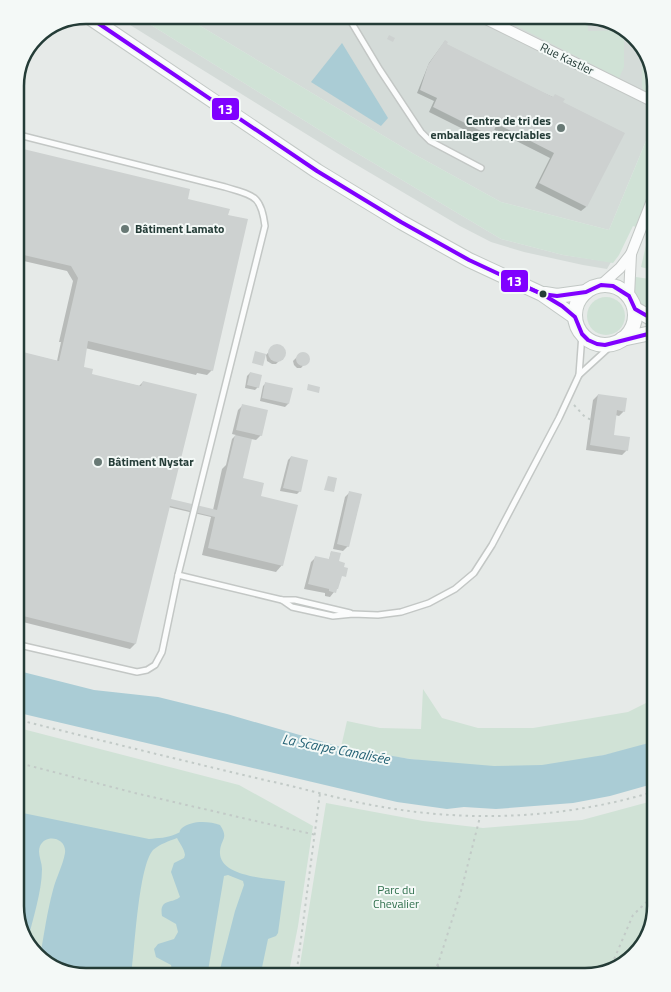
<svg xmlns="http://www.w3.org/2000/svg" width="671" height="992" font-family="'Titillium Web',sans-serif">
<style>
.built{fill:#d4dbd8}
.green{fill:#d0e2d6}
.water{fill:#aaccd5}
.shadow{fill:#0003}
.building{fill:#cdd1d0}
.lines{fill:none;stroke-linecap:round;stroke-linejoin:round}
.lane-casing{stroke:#c3c7c5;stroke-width:8}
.street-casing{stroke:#c3c7c5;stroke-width:12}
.secondary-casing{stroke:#c2c8c5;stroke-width:16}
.path{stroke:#c2cac7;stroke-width:2;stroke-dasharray:2.5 4;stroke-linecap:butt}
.lane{stroke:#fbfcfc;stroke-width:5}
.street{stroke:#fbfcfc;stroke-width:10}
.secondary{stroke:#fbfcfc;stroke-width:14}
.bus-1-casing{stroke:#f4f9f7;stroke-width:8}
.bus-1{stroke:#8000ff;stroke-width:4}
.poi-dot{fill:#687975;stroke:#f4f9f7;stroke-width:2}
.bus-dot{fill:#243c37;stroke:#f4f9f7;stroke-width:2}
.labels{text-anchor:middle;stroke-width:4;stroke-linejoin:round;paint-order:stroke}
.street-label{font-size:12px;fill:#243c37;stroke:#f4f9f7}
.poi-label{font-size:12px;font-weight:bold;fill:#243c37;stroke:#f4f9f7;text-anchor:start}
.park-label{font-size:12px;fill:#31704e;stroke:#f4f9f7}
.water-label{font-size:14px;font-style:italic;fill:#236174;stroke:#f4f9f7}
.rim{fill:none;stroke:#243c37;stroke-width:2.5}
.line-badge{stroke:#f4f9f7;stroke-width:2}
.badge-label{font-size:14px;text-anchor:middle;font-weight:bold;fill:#fff}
</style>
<rect width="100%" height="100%" fill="#e6eae8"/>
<g class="built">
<path d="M114 15H135L350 149 501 239 563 255 611 262 607 269 583 265 524 252 491 242 460 226 345 158Z"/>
<path d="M182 15H589L621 25 647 51 656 86V122L648 136 609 230 501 202 414 154Z"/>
</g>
<g class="green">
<path d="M135 15H182L414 154 501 202 609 230 646 141 656 145V271L641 267 649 232 633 226 619 255 613 263 563 255 501 239 350 149Z"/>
<path d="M495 15H588V31L624 30V67L619 78Z"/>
<path d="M642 46C651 55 656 83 656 96L642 89Z"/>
<path d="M636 277 656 280V314L641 305 632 292 634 281Z"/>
<circle cx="606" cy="316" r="19"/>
<path d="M423 689 442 718 478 728H533L628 712 656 698V741C612 755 565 765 518 767 462 768 396 758 341 747L347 721 380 728 421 729Z"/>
<path d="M15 727 239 785 313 826 298 926 288 977H82L47 965 24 941 15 906Z"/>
<path d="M656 800V905L643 925 632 956 620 968 585 977H298L326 803 423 821 483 828 582 820Z"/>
</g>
<g class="water">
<path d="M342 43 388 118 381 126 311 82Z"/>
<path d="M15 670 94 690 158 697 227 714 341 747 410 759 494 766 542 765 604 755 656 741V783L610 796 573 803 496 809 464 807 447 809 397 802 15 712Z"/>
<path d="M18 812 149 839C158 838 168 838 176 834 183 831 177 833 182 828 192 820 209 821 220 825 229 838 221 839 220 851 218 877 267 878 285 881L278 933 276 936 268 939 260 977H218L235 911 244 885 243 881 228 875 224 876 207 977H156L172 970 171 965 156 957 154 949 158 944 174 939 178 932 176 924 162 916C159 898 172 904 180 897L171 872 174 863 184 858 185 855C184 848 180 844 177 838 169 841 160 844 153 850 139 866 135 944 132 967L129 977C100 977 61 980 40 957 44 935 47 912 53 890 56 878 63 865 65 853 67 838 46 833 40 846 37 854 42 861 42 869 42 892 32 921 27 944L24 941 15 906V813Z"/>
<path d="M656 905 646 942 632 956 643 925Z"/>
</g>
<g class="shadow">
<path d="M445 41 443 49 562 101 586 207 581 211 535 188 550 158 493 129 485 140 429 112 434 101 417 93 429 63Z"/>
<path d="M15 148 186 200 212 370 207 375 197 373 196 375 85 348 82 367 91 375 139 386 143 382 169 504 213 510 222 469 226 465 232 439 236 435 232 434 238 410 243 405 261 435 256 440 251 439 240 482 260 495 282 565 276 572 202 555 211 517 168 507 135 644 130 649 15 620V351L57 361 61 342H59L73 281 67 271 15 259Z"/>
<path d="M274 346H279L284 350V356L276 364H272L267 361 266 355Z"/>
<path d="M304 353 308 355V360L301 368H297L294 365 293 361 300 354Z"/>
<path d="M250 373 258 387 255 390 245 388 247 376Z"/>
<path d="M266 383 292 389 288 404 285 407 260 401 263 386Z"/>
<path d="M598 395 624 411 619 416 615 415 612 436 627 450 622 455 586 450 593 400Z"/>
<path d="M291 457 300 491 297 494 280 491 288 460Z"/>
<path d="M350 492 348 546 343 551 333 549 345 497Z"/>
<path d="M331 552 338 561 345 576H340L334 592 330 597 325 596V593L304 589 311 562 316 557 329 560Z"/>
</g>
<g class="building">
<path d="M389 35 395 38 393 42 387 39Z"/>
<path d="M445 40 448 42 447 44 553 97 555 94 565 99 563 102 625 133 587 207 539 183 554 153 497 124 491 136 433 107 437 98 420 90 428 65Z"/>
<path d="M15 147 190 189 188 199 230 209 228 215 248 219 213 371 88 341 84 367 93 369 92 374 141 386 143 381 197 394 171 499 217 510 235 435 252 439 243 478 264 483 261 496 298 505 283 566 208 548 215 517 170 506 136 644 15 614V350L59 361 78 278 71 266 15 253Z"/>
<circle cx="277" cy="353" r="9"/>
<path d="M255 351 266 354 263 366 252 363Z"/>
<circle cx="303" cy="359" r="7"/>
<path d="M250 372 262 375 259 388 247 385Z"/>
<path d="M265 382 293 388 289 404 262 398Z"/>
<path d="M308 384 320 387 319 393 307 390Z"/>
<path d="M598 394 627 398 625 412 617 410 614 435 630 437 628 451 590 445Z"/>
<path d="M242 404 268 410 262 436 236 430Z"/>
<path d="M291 456 308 460 301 492 283 488Z"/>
<path d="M328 476 337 478 334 492 324 490Z"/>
<path d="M349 491 362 494 349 547 337 544Z"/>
<path d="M331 551 341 553 339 561 345 563 344 567 348 568 346 577 342 576 338 589H337L336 593 329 591V589L308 584 315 556 329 559Z"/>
</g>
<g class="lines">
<defs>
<g id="lane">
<path d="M347 15 380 70 421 132 430 141 481 168"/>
<path d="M579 375 582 334"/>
<path d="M178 575 282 600H295L350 613"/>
<path d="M282 600 292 607 333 616 353 614 378 615 401 612 429 603 455 589 474 573 492 545 559 418 579 375 614 343"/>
<path d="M15 644 137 672 147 670 155 665 162 652 178 575 265 226C261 194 253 196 225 187L15 134"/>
</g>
<g id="street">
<path d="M478 15 656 103"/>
<path d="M601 285 620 268 631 254 656 190"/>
<path d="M629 296 631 254"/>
</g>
<g id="secondary">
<path d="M86 15 317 171 401 222 469 260 542 294 575 317"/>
<circle cx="605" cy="315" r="30"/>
<path d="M545 294 557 296 586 292"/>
<path d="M635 309 656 321"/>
<path d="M622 339 656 332"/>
</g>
</defs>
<use href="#lane" class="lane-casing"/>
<use href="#street" class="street-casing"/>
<use href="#secondary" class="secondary-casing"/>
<g class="path">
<path d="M656 138 655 137 656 133"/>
<path d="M574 405 585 417 594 421"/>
<path d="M15 719C99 740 184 761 269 781 307 789 345 801 383 807 473 823 569 818 656 791"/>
<path d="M15 762 135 793 316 835"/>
<path d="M438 965 440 977"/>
<path d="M609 971 633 915 656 893"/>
<path d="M296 977 320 793"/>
<path d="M430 977 438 964 460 895 480 817"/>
</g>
<use href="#lane" class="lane"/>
<use href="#street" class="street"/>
<use href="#secondary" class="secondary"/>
<defs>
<g id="bus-1">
<path d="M86 15 317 171 401 222 469 260 542 294 562 306 575 317 582 334 588 340 597 344 605 345 656 332"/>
<path d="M528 288 542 294 557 296 586 292 601 285 613 286 629 296 635 309 656 321"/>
</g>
</defs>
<use href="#bus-1" class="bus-1-casing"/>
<use href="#bus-1" class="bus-1"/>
</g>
<g class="poi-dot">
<circle cx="561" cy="128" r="5"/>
<circle cx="125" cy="229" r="5"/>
<circle cx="98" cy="462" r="5"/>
</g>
<circle class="bus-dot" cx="543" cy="294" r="4.5"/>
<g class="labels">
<g class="street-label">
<text transform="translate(567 59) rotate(26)" y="4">Rue Kastler</text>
</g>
<g class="poi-label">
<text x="551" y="125" text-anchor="end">Centre de tri des<tspan x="551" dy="14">emballages recyclables</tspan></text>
<text x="135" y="233">Bâtiment Lamato</text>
<text x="108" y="466">Bâtiment Nystar</text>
</g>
<g class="park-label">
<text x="396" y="894">Parc du<tspan x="396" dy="14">Chevalier</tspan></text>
</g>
<g class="water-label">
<text transform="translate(336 749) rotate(11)" y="5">La Scarpe Canalisée</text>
</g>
</g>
<path d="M0 0H671V992H0ZM86 24H585A62 62 0 0 1 647 86V906A62 62 0 0 1 585 968H86A62 62 0 0 1 24 906V86A62 62 0 0 1 86 24Z" fill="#f4f9f7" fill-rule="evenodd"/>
<path class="rim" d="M86 24H585A62 62 0 0 1 647 86V906A62 62 0 0 1 585 968H86A62 62 0 0 1 24 906V86A62 62 0 0 1 86 24Z"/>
<g class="line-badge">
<rect x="211" y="97" width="29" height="24" rx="5" fill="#8000ff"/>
<rect x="500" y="269" width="29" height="24" rx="5" fill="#8000ff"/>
</g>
<g class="badge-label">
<text x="225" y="114">13</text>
<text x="514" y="286">13</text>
</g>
</svg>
